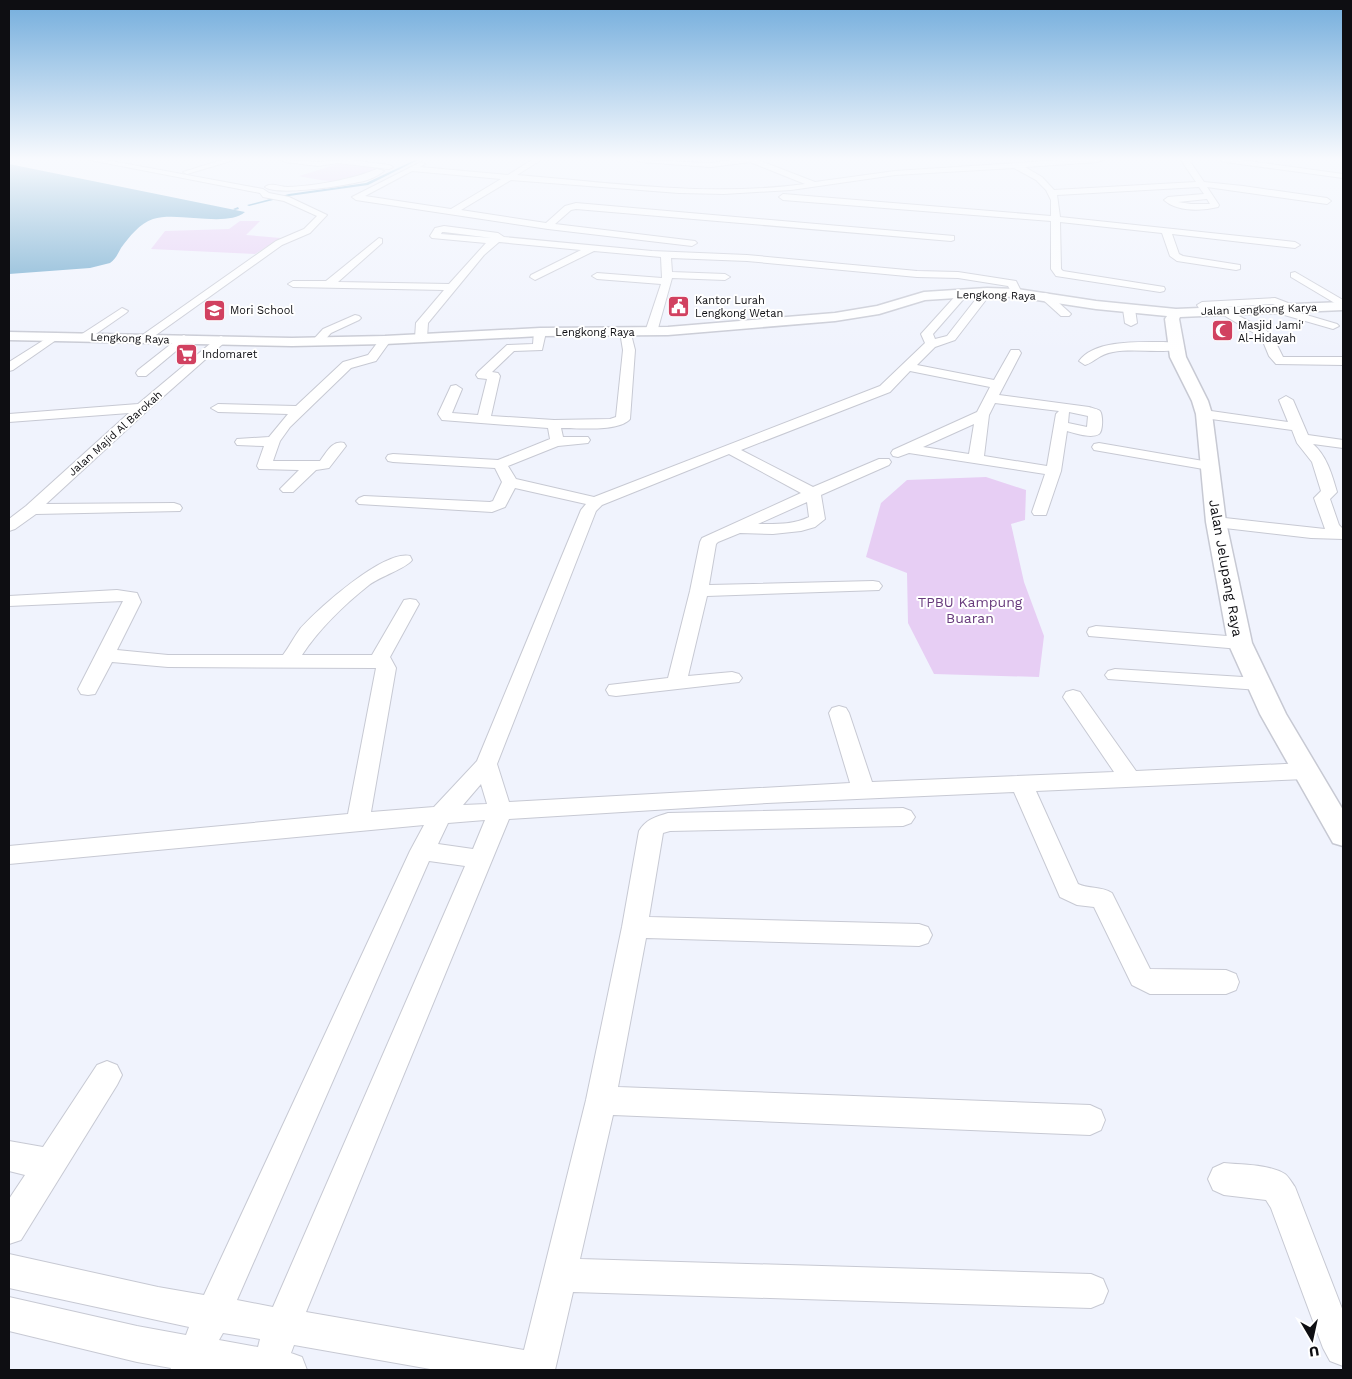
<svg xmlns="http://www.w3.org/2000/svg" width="1352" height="1379" font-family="'Work Sans',sans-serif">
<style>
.green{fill:#e7cef4}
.water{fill:#65a3c9}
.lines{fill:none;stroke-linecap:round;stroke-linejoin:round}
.stream{fill:#65a3c9;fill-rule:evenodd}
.minor-casing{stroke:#c7c9d3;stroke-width:2}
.tertiary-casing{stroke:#c7c9d3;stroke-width:3}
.minor{fill:#fff;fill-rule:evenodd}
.tertiary{fill:#fff;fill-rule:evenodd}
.labels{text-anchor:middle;stroke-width:4;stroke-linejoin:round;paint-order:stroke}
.far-street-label{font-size:11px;fill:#0e0e12;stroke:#fff}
.far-poi-label{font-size:11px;fill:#0e0e12;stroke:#fff;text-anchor:start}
.street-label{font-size:14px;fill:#0e0e12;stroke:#fff}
.park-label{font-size:14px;fill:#683b7d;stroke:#fff}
</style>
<rect width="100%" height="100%" fill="#f0f3fd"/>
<g class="green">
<path d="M341 163 383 167C346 184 338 184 299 176Z"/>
<path d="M240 221H260L246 235 281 238 255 254 151 249 165 231 229 229Z"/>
<path d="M986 477 1026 490 1025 520 1011 524 1024 582 1044 636 1039 677 934 674 908 623 907 573 866 557 881 503 907 480Z"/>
</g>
<path class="water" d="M9 164 245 212C226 228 178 211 153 219 140 223 129 237 121 248 118 253 116 259 110 263L90 268 9 274Z"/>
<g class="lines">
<g class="stream">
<path d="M415 160H418L368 185 289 196 249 206 247 205 289 194 366 183Z"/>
<path d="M238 207 239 209 235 210 233 209Z"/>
</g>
<defs>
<g id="minor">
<path d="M90 160H106L263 189 269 193 289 197 327 215 310 233 282 245 149 340 145 342 139 338 141 336 276 241 304 229 317 216 284 201 263 197 260 193Z"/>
<path d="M222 160H234L187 174 183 172Z"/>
<path d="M281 160 318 162 350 160 389 165 393 167 389 169 338 163 318 166 285 162Z"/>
<path d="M532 160H541L517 175C612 183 710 197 805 184L750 162 711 167 641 162 637 160 711 163 732 160H758L815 182 895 171 1063 160H1102L1098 162 1025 167 1042 177 1054 190 1196 182 1181 160H1189L1204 182 1243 186 1327 198 1331 201 1327 204 1207 187 1219 205 1218 207C1202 211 1177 212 1164 200L1168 197 1204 194 1199 187 1057 195 1060 217 1295 242 1300 245 1295 248 1172 234 1179 254 1183 256 1240 265V269L1236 270 1177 261 1170 256 1162 233 1060 222 1061 269 1063 271 1164 287 1165 289 1164 291 1160 292 1056 276 1051 269V221L783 200 779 197 783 194 1051 216V200L1046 190 1036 180 1014 168 895 175 791 190 724 194 679 193 511 180 461 210 546 223 565 206 576 203 954 236V240L951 241 576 209 571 210 555 224 695 241 697 243 692 246 548 229 356 200 352 197 421 162 425 164 420 167 508 175ZM412 171 501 179 451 209 365 196ZM1207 199 1210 204H1191L1178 202Z"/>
<path d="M1221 160H1241L1343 174V178L1225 162Z"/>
<path d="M377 169 384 171C378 176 367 181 359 182 342 186 277 196 265 187 271 182 280 187 288 187 314 186 354 179 377 169Z"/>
<path d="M444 226 498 233 504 237 652 251 747 255 917 271 958 272 1016 281 1022 293 1017 296 1013 295 1008 286 958 278 917 277 747 261 671 258 672 272 725 274 730 277 725 280 672 278 657 332 651 335 645 332 661 284 597 279 592 276 597 273 662 278 661 257 594 251 535 280 530 277 531 275 581 250 499 242 484 255 428 323 427 338 421 342 415 338 416 323 444 290 293 287 288 284 293 281H326L379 238 382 239V243L338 282 449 284 486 243 432 238 430 236 435 228ZM442 232H444L492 238 441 234Z"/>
<path d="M1295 272 1343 300V308L1291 277V273Z"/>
<path d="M987 289 992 292 955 340 935 347 917 365 994 380 1011 350H1019L1021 353 999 395 1089 407C1092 408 1098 409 1100 411 1103 415 1103 431 1099 434 1091 439 1075 433 1067 431L1061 471 1046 515H1034L1032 512 1045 474 909 453 898 457 893 456 891 453 893 450 977 412 990 387 910 371 890 392 741 450 813 487 879 459H889L891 462 889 465 821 495 825 519 815 527 801 531 773 534 740 533 718 542 716 544 709 585 873 581 879 582 882 586 879 590 707 596 688 676 732 672 739 674 742 678 739 682 616 696 609 695 606 690 609 685 668 678 690 591 700 542 702 538 801 493 729 454 602 505 596 511 497 764 509 802 850 783 829 713 832 708 839 706 846 708 849 713 872 782 1114 772 1063 697 1066 692 1073 690 1080 692 1136 771 1305 763 1313 766 1316 771 1313 776 1305 779 1036 791 1078 884C1088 889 1101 886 1112 893L1150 969 1226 970 1236 974 1239 982 1236 990 1226 994H1150L1132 985 1094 907 1077 905 1060 897 1014 792 767 803 509 819 306 1312 524 1350 586 1100 622 927 639 831C646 819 656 817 668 813L903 808 911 811 915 817 911 823 903 826 670 831 663 833 649 917 919 924 928 927 932 935 928 943 919 946 646 938 618 1087 1090 1105 1101 1110 1105 1120 1101 1130 1090 1135 613 1115 580 1259 1091 1274 1103 1279 1108 1291 1103 1303 1091 1308 573 1292 555 1370H436L294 1345 291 1353 302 1357 307 1370H170L171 1368 137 1362 9 1331V1297L137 1326 186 1335 189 1327 9 1288V1254L158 1287 204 1295 410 851 424 825 9 864V846L348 814 376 668 168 667 112 662 95 694 88 695 81 694 78 689 123 601 9 606V596L117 590 137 593 141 602 117 650 168 655H283C289 647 294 637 300 629 318 609 383 550 410 556L412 560C407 568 379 577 369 585 345 604 319 629 302 655H372L404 600 410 599 416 600 419 604 390 657 396 668 371 812 434 807 477 761 581 510 586 504 515 488 505 507 492 512 359 504 356 501 359 498 364 496 490 502 493 501 502 482 495 468 393 462 388 461 386 458 388 455 393 454 498 460 550 439 548 428 442 420 438 414 451 386 456 385 462 389 452 413 478 415 487 379 478 378 476 375 478 372 507 345 533 344 534 332 540 329 546 332 542 350 514 351 492 372 498 373 500 376 491 416 554 420 610 419 616 417 623 350 620 332 626 329 630 330 635 350 630 419C619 432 578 428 561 428L563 437H588L590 440 588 443 558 446 508 466 516 479 594 497 880 386 925 343 921 334 959 292 963 291 968 294 933 334 935 339 947 336 983 290ZM995 403 1059 411 1056 414 1047 466 984 456 989 415ZM1069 412 1088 416 1087 427 1068 423ZM974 424 969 454 923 447ZM807 502 809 517C793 525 775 524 758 524ZM481 784 487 804 463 805ZM485 820 473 849 438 844 448 823ZM429 861 465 866 273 1307 237 1300ZM223 1333 260 1339 258 1347 219 1340Z"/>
<path d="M1045 293 1049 294 1069 312 1071 314 1069 316H1061L1041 298 1040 296 1041 294Z"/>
<path d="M1275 298 1296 306 1298 308 1293 311 1337 324 1339 326 1333 329 1274 312 1272 310 1274 308H1281L1273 304 1209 308 1212 311 1206 314 1202 313 1197 305 1202 302Z"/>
<path d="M1129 306 1135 309 1137 323 1131 326 1125 323 1123 309Z"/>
<path d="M122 308 128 311 126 313 90 338H82L80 336 82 334Z"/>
<path d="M1224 308 1267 331 1274 339 1283 357H1343V365L1276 364 1269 356 1262 339 1259 336 1220 313 1218 311 1220 309Z"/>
<path d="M355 315 359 316 361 318 359 320 331 333 322 343 318 345 312 341 323 329Z"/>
<path d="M55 333 59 334 61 336 59 338 13 370 9 371V362Z"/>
<path d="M184 335 190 339 188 341 146 376H138L136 373 138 370 180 337Z"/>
<path d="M221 336 225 338 227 340 225 342 147 411 46 504 174 503 180 505 182 508 180 511 36 514 15 529 9 531V519L26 506 129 413 9 422V414L138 404 217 338Z"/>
<path d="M385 336 391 340 376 361 351 368 290 427 280 441 273 461H320C327 452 332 440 344 443L346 446 329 468 316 470 293 492H283L280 489 299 470 259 469 257 466 264 446 237 445 235 442 237 439 269 437 288 414 218 412 211 408 218 404 296 406 343 362 368 355 381 338Z"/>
<path d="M1176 342 1182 346 1180 349C1159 354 1135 348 1113 352 1099 354 1095 362 1085 365L1079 361C1097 337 1149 343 1176 342Z"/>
<path d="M1286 396 1293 400 1308 435 1343 440V448L1313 444C1327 456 1332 475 1337 492L1330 499 1339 525 1343 529V539L1311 538 1216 527 1210 525 1208 522 1210 519 1216 517 1325 529 1314 498 1321 491 1312 462 1297 443 1292 430 1204 418 1197 414 1204 410 1288 422 1279 400Z"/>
<path d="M1099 443 1209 462 1214 463 1216 466 1214 469 1209 470 1094 450 1092 447 1094 444Z"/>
<path d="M1096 626 1240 637 1247 639 1249 643 1247 647 1240 649 1089 636 1087 632 1089 628Z"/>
<path d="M1115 669 1259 678 1266 680 1269 684 1266 688 1259 690 1108 679 1105 675 1108 671Z"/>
<path d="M107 1061 117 1065 122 1075 117 1085 21 1240 9 1244V1199L25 1175 9 1171V1141L43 1147 97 1065Z"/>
<path d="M1224 1163C1243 1165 1268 1164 1285 1174 1289 1177 1292 1183 1295 1187L1343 1311V1366L1330 1361 1323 1348 1271 1208 1266 1200 1224 1195 1213 1190 1208 1179 1213 1168Z"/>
</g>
<path id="tertiary" d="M987 288 1017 289 1096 301 1176 309 1343 302V310L1180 317 1179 319 1186 357 1208 401 1212 414 1226 522 1252 643 1286 714 1343 810V846L1333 843 1260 714 1228 643 1206 522 1196 414 1192 401 1170 357 1165 319 1167 316 1096 309 1017 297 987 296 925 300 879 314 835 321 668 335 540 336 385 344 292 346 9 340V332L292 338 385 336 540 328 668 327 835 313 877 306 924 292Z"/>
</defs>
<use href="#minor" class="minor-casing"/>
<use href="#tertiary" class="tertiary-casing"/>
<use href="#minor" class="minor"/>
<use href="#tertiary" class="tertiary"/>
</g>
<linearGradient id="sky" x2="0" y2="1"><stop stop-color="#73addc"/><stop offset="0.45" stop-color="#f8fafe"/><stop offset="1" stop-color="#f8fafe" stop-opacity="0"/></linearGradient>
<rect width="1352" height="353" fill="url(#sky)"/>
<defs>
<symbol id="civic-square" viewBox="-11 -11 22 22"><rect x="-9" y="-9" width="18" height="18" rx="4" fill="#d14160" stroke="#fff"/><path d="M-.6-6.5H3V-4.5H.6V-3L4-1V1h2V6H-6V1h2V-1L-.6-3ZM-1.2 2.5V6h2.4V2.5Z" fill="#fff"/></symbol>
<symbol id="school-square" viewBox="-11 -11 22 22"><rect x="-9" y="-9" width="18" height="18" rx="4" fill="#d14160" stroke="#fff"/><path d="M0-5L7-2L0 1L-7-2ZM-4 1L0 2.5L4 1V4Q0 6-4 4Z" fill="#fff"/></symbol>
<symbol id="mosque-square" viewBox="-11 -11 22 22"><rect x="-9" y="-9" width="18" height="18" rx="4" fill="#d14160" stroke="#fff"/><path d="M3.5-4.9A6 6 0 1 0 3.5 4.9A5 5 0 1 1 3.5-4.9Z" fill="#fff"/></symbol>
<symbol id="supermarket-square" viewBox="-11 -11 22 22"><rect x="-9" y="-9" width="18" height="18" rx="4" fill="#d14160" stroke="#fff"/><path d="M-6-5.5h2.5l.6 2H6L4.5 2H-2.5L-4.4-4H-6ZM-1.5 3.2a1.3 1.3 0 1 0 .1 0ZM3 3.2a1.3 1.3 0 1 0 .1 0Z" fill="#fff"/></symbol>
</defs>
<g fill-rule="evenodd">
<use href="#civic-square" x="666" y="294" width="25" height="25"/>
<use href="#school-square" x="202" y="298" width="25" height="25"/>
<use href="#mosque-square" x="1210" y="318" width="25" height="25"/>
<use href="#supermarket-square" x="174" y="342" width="25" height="25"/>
</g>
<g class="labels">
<g class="far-street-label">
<text transform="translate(996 295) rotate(1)" y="4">Lengkong Raya</text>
<text transform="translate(1259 309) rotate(-2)" y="4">Jalan Lengkong Karya</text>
<text x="595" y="336">Lengkong Raya</text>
<text transform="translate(130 338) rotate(2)" y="4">Lengkong Raya</text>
<text transform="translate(115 433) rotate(-42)" y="4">Jalan Majid Al Barokah</text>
</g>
<g class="far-poi-label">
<text x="695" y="304">Kantor Lurah<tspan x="695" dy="13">Lengkong Wetan</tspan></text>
<text x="230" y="314">Mori School</text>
<text x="1238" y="329">Masjid Jami'<tspan x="1238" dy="13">Al-Hidayah</tspan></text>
<text x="202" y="358">Indomaret</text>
</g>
<g class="street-label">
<text transform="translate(1226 568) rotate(80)" y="5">Jalan Jelupang Raya</text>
</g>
<g class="park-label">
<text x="970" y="607">TPBU Kampung<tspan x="970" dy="16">Buaran</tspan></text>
</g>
</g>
<rect width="1352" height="1379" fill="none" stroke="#0e0e12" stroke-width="20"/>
<g transform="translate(1312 1339) rotate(171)" stroke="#ffffff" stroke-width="4" paint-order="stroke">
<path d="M0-4L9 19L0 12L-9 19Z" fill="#0e0e12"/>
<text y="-8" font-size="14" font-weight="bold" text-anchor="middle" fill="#0e0e12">U</text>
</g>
</svg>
